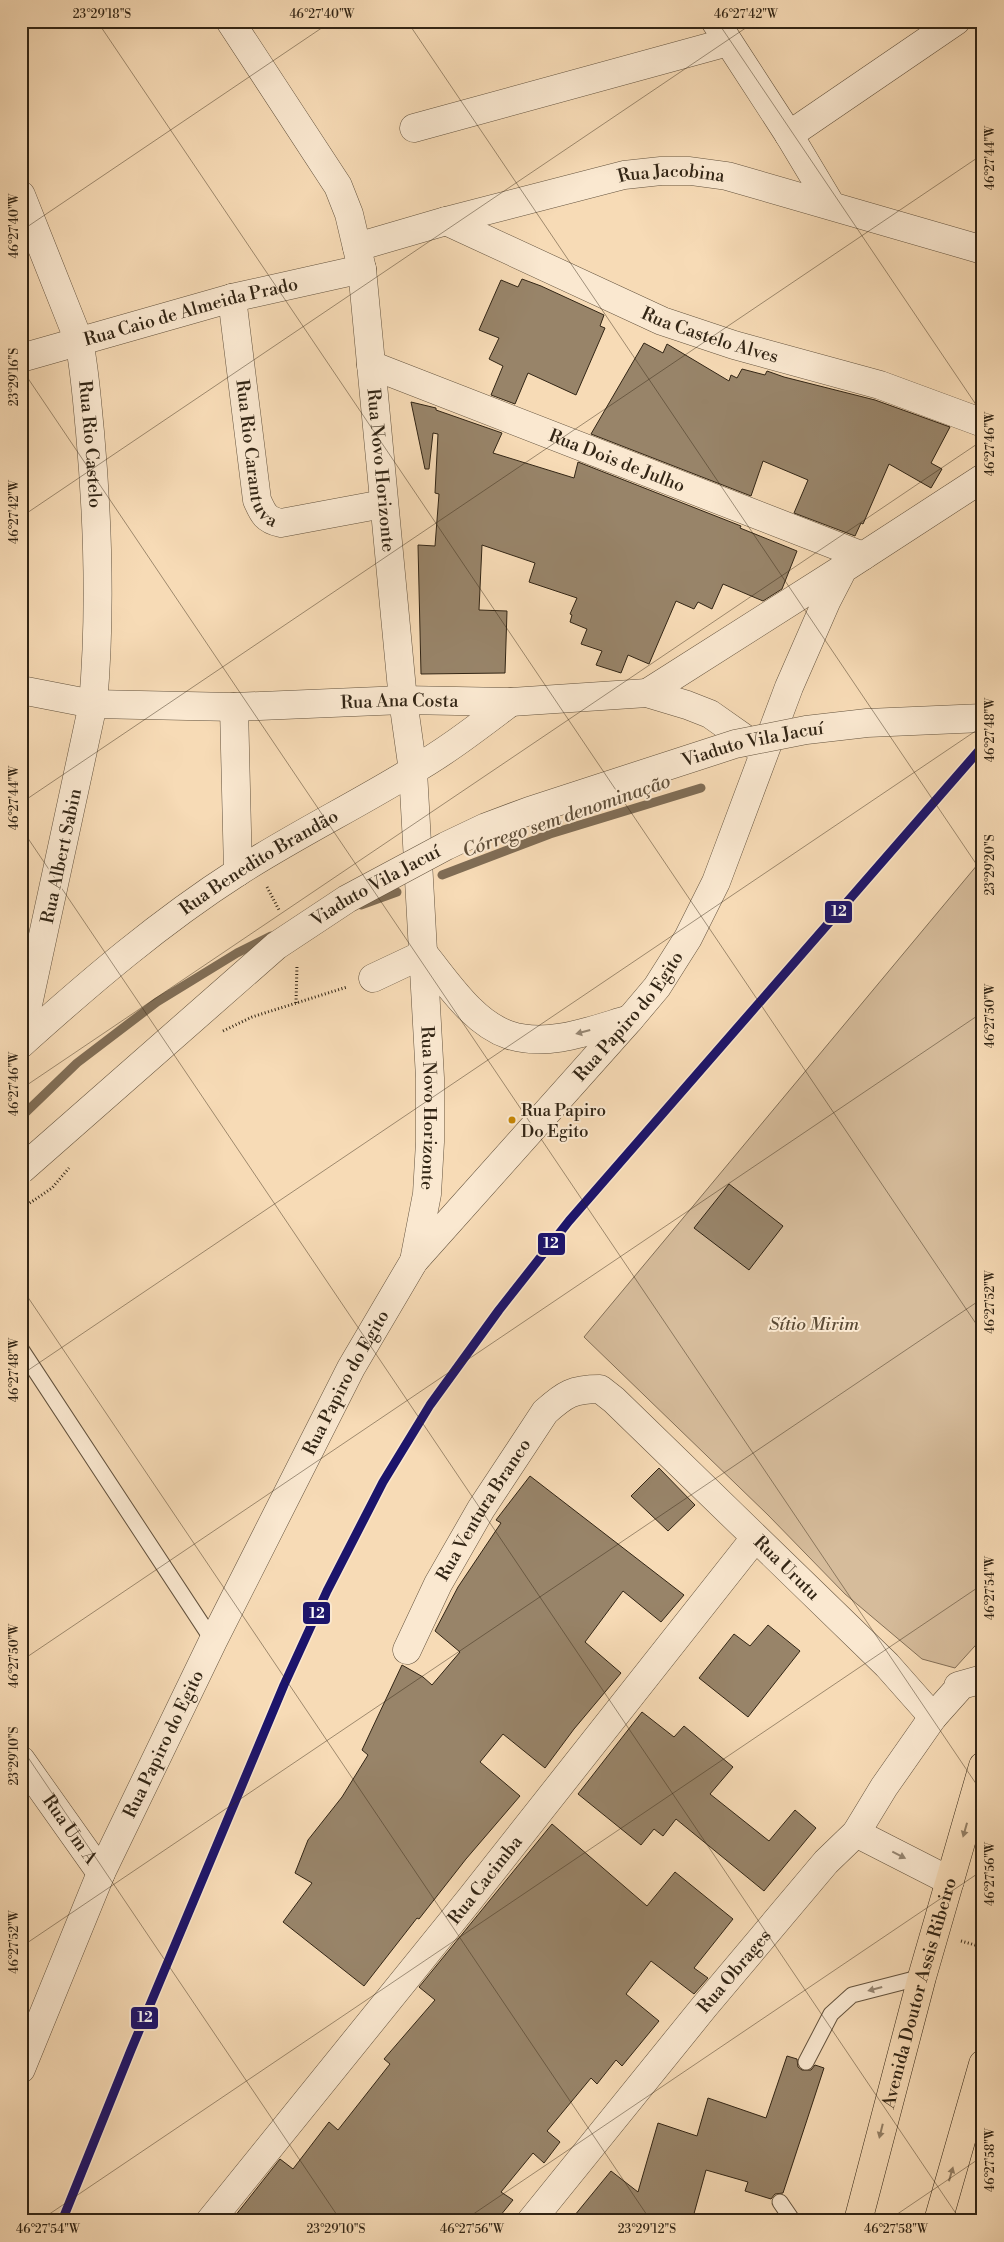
<svg xmlns="http://www.w3.org/2000/svg" width="1004" height="2242" font-family="'Libre Bodoni',serif">
<style>
.green{fill:#d6bc9b;stroke:#847058}
.lines{fill:none;stroke-linecap:round;stroke-linejoin:round}
.stream{stroke:#806d55;stroke-width:9}
.building{fill:#988469;stroke:#322515}
.service-casing{stroke:#63523d;stroke-width:17}
.minor-casing{stroke:#63523d;stroke-width:29}
.primary-casing{stroke:#322515;stroke-width:29}
.path{stroke:#322515;stroke-width:3;stroke-dasharray:1 2.5;stroke-linecap:butt}
.service{stroke:#fae8d0;stroke-width:15}
.minor{stroke:#fae8d0;stroke-width:28}
.primary{stroke:#f7dbb6;stroke-width:28}
.tertiary-bridge-casing{stroke:#63523d;stroke-width:29;stroke-linecap:butt}
.tertiary-bridge{stroke:#fae8d0;stroke-width:28}
.rail-1-casing{stroke:#fae8d0;stroke-width:12}
.rail-1{stroke:#1c146b;stroke-width:9}
.oneway{fill:#968672}
.oneway2{fill:#948066}
.ticks{fill:none;stroke:#322515;stroke-width:1;stroke-opacity:0.45}
.bus-dot{fill:#c68605;stroke:#fae8d0;stroke-width:2}
.labels{text-anchor:middle;stroke-width:4;stroke-linejoin:round;paint-order:stroke}
.bus-label{font-size:17px;fill:#322515;stroke:#fae8d0;text-anchor:start}
.street-label{font-size:18px;fill:#322515;stroke:#fae8d0}
.park-label{font-size:18px;font-style:italic;fill:#5b4b36;stroke:#fae8d0}
.water-label{font-size:19px;font-style:italic;fill:#604f3a;stroke:#fae8d0}
.line-badge{stroke:#fae8d0;stroke-width:2}
.badge-label{font-size:14px;text-anchor:middle;font-weight:bold;fill:#fff}
.neatline{fill:none;stroke:#322515;stroke-width:2}
.ticks-label{font-size:12px;text-anchor:middle;fill:#322515}
</style>
<rect width="100%" height="100%" fill="#f7dbb6"/>
<filter id="stains"><feTurbulence type="fractalNoise" baseFrequency=".004" numOctaves="4"/><feColorMatrix values="0 0 0 0 .2 0 0 0 0 .09 0 0 0 0 .02 0 0 0 .5 -.17"/></filter>
<radialGradient id="worn" r=".72"><stop offset=".6" stop-color="#630" stop-opacity="0"/><stop offset="1" stop-color="#630" stop-opacity=".3"/></radialGradient>
<path class="green" d="M983 858V1637L955 1668 922 1659 845 1594 768 1515 584 1337Z"/>
<g class="lines">
<g class="stream">
<path d="M442 875 550 834 701 788"/>
<path d="M361 905 397 892"/>
<path d="M21 1117 77 1063 157 1002 237 953 271 936"/>
</g>
</g>
<g class="building">
<path d="M522 279 541 286 604 315 600 326 605 328 576 395 528 373 515 404 491 395 503 366 489 359 499 338 479 330 501 280 518 287Z"/>
<path d="M644 343 663 353 667 344 729 381 731 375 737 378 742 369 765 375 767 371 784 377 875 400 950 427 931 463 942 469 931 488 889 464 863 524 861 523 855 536 794 513 808 480 763 461 751 496 591 434Z"/>
<path d="M411 402 436 408V410L502 433 493 453 574 478 578 462 741 526 740 528 797 551 782 589 763 601 723 584 712 609 698 602 694 609 676 601 649 664 628 655 621 673 596 665 602 651 581 644 587 629 570 622 572 615 570 614 577 598 529 582 535 563 482 545 479 610 507 611 505 673 421 674 418 545 435 546 439 494 435 493 438 434 433 433 429 469H425Z"/>
<path d="M729 1184 783 1226 749 1270 694 1228Z"/>
<path d="M659 1468 695 1505 668 1531 631 1496Z"/>
<path d="M530 1476 684 1595 661 1622 623 1591 585 1642 621 1673 574 1729 545 1768 503 1734 480 1762 520 1796 466 1859 419 1919 417 1918 364 1986 283 1922 312 1883 295 1873 308 1840 342 1797 368 1755 362 1750 402 1665 423 1677 432 1685 460 1652 435 1631 458 1587 501 1523 496 1520Z"/>
<path d="M768 1625 800 1651 748 1717 699 1678 734 1634 750 1646Z"/>
<path d="M642 1712 674 1737 684 1726 733 1767 710 1794 769 1841 795 1810 816 1828 764 1891 676 1819 663 1836 654 1829 641 1845 578 1794Z"/>
<path d="M552 1824 647 1906 675 1872 733 1919 694 1968 708 1978 694 1994 651 1961 626 1994 659 2021 622 2066 616 2060 597 2084 591 2078 547 2131 560 2142 544 2163 533 2153 501 2192 513 2200 496 2221H231L280 2159 293 2169 329 2122 338 2130 390 2064 384 2059 435 2000 419 1987Z"/>
<path d="M787 2056 797 2059 798 2067 802 2070H811L815 2065 824 2068 783 2193 775 2194 771 2199 745 2191 748 2182 706 2170 692 2221H570L611 2171 638 2192 658 2123 697 2136 708 2098 766 2118Z"/>
</g>
<g class="lines">
<defs>
<g id="service">
<path d="M21 1349 213 1641"/>
<path d="M806 2062 831 2014 852 1995 922 1977"/>
<path d="M780 2202 793 2221"/>
</g>
<g id="minor">
<path id="s1" d="M230 21 338 186 349 214 362 269 403 700 413 771 430 1078V1142L427 1194 414 1261"/>
<path d="M715 21 789 135 831 205"/>
<path d="M414 128 728 42"/>
<path d="M789 135 956 21"/>
<path id="s2" d="M21 195 79 341C85 371 87 402 90 432 98 522 101 614 93 704L21 1037"/>
<path id="s3" d="M446 221 662 321 734 345 880 385 983 423"/>
<path id="s4" d="M357 247 446 221 624 175 661 171H690L727 176 983 250"/>
<path id="s5" d="M232 298 257 500C263 514 266 520 281 523L383 504"/>
<path id="s6" d="M21 358 232 298 362 269"/>
<path id="s7" d="M371 365 863 556"/>
<path id="s8" d="M21 690 93 704 234 707 403 700 511 702 647 693 687 705 710 714 764 752"/>
<path d="M647 693 842 569"/>
<path d="M234 707 238 872"/>
<path d="M424 954C447 982 473 1023 509 1035 548 1048 592 1030 630 1019"/>
<path d="M373 978 424 954"/>
<path id="s9" d="M21 1044C90 982 160 922 238 872 294 836 355 806 412 771 447 751 479 726 511 702"/>
<path id="s10" d="M407 1650 438 1584 481 1509 545 1412C565 1394 573 1389 600 1389L614 1400 887 1665 933 1717"/>
<path id="s11" d="M21 1760 101 1873"/>
<path d="M856 1833 950 1881"/>
<path id="s12" d="M21 2069 101 1873 213 1641 351 1368 414 1261 630 1019 657 987 688 938 716 882 789 687 827 600 843 569 983 478"/>
<path id="s13" d="M210 2221 470 1899 755 1538"/>
<path id="s14" d="M531 2221 704 2007 826 1862 856 1833 884 1787 933 1717 958 1689V1686L983 1679"/>
</g>
<g id="primary">
<path id="s15" d="M858 2221 922 1977 983 1766"/>
<path d="M938 2221 983 2064"/>
</g>
</defs>
<use href="#service" class="service-casing"/>
<use href="#minor" class="minor-casing"/>
<use href="#primary" class="primary-casing"/>
<g class="path">
<path d="M267 887 279 910"/>
<path d="M296 1003 297 965"/>
<path d="M223 1031 252 1017 347 987"/>
<path d="M21 1209 52 1188 69 1168"/>
<path d="M961 1941 982 1947"/>
</g>
<use href="#service" class="service"/>
<use href="#minor" class="minor"/>
<use href="#primary" class="primary"/>
<defs>
<g id="tertiary-bridge">
<path id="s16" d="M21 1170 276 946 347 899 446 846 486 827 529 811 735 744 806 730 867 723 983 718"/>
</g>
</defs>
<use href="#tertiary-bridge" class="tertiary-bridge-casing"/>
<use href="#tertiary-bridge" class="tertiary-bridge"/>
<defs>
<path id="rail-1" d="M62 2221 131 2050 284 1685 327 1591 383 1482 430 1405 499 1310 569 1221 983 746"/>
</defs>
<use href="#rail-1" class="rail-1-casing"/>
<use href="#rail-1" class="rail-1"/>
</g>
<defs><path id="oneway-solid" d="M-6-.8H1V-3.2L6.5 0L1 3.2V.8H-6Z" transform="scale(1.25)"/></defs>
<g class="oneway">
<use href="#oneway-solid" transform="translate(583 1032) rotate(165)"/>
<use href="#oneway-solid" transform="translate(899 1855) rotate(27)"/>
<use href="#oneway-solid" transform="translate(875 1989) rotate(165)"/>
</g>
<g class="oneway2">
<use href="#oneway-solid" transform="translate(965 1830) rotate(106)"/>
<use href="#oneway-solid" transform="translate(881 2131) rotate(104)"/>
<use href="#oneway-solid" transform="translate(951 2174) rotate(-74)"/>
</g>
<path class="ticks" d="M97 21 983 1334M407 21 983 874M717 21 983 415M21 231 332 21M21 368 983 1794M21 517 756 21M21 803 983 154M21 828 961 2221M21 1089 983 440M21 1287 651 2221M21 1375 983 726M21 1661 983 1012M21 1747 341 2221M21 1947 983 1298M21 2207 31 2221M39 2221 983 1584M463 2221 983 1870M887 2221 983 2156"/>
<circle class="bus-dot" cx="512" cy="1120" r="4.5"/>
<g class="labels">
<g class="bus-label">
<text x="521" y="1116">Rua Papiro<tspan x="521" dy="21">Do Egito</tspan></text>
</g>
<g class="street-label">
<text dy="6" stroke="none"><textPath href="#s4" startOffset="324">Rua Jacobina</textPath></text>
<text dy="6" stroke="none"><textPath href="#s6" startOffset="176">Rua Caio de Almeida Prado</textPath></text>
<text dy="6" stroke="none"><textPath href="#s3" startOffset="288">Rua Castelo Alves</textPath></text>
<text dy="6" stroke="none"><textPath href="#s2" startOffset="261">Rua Rio Castelo</textPath></text>
<text dy="6" stroke="none"><textPath href="#s5" startOffset="158">Rua Rio Carantuva</textPath></text>
<text dy="6" stroke="none"><textPath href="#s7" startOffset="264">Rua Dois de Julho</textPath></text>
<text dy="6" stroke="none"><textPath href="#s1" startOffset="486">Rua Novo Horizonte</textPath></text>
<text dy="6" stroke="none"><textPath href="#s8" startOffset="380">Rua Ana Costa</textPath></text>
<text dy="6" stroke="none"><textPath href="#s16" startOffset="861">Viaduto Vila Jacuí</textPath></text>
<text transform="translate(61 856) rotate(-78)" y="6">Rua Albert Sabin</text>
<text dy="6" stroke="none"><textPath href="#s9" startOffset="300">Rua Benedito Brandão</textPath></text>
<text dy="6" stroke="none"><textPath href="#s16" startOffset="456">Viaduto Vila Jacuí</textPath></text>
<text dy="6" stroke="none"><textPath href="#s12" startOffset="1225">Rua Papiro do Egito</textPath></text>
<text dy="6" stroke="none"><textPath href="#s1" startOffset="1126">Rua Novo Horizonte</textPath></text>
<text dy="6" stroke="none"><textPath href="#s12" startOffset="760">Rua Papiro do Egito</textPath></text>
<text dy="6" stroke="none"><textPath href="#s10" startOffset="160">Rua Ventura Branco</textPath></text>
<text dy="6" stroke="none"><textPath href="#s10" startOffset="596">Rua Urutu</textPath></text>
<text dy="6" stroke="none"><textPath href="#s12" startOffset="355">Rua Papiro do Egito</textPath></text>
<text dy="6" stroke="none"><textPath href="#s11" startOffset="85">Rua Um A</textPath></text>
<text dy="6" stroke="none"><textPath href="#s13" startOffset="438">Rua Cacimba</textPath></text>
<text dy="6" stroke="none"><textPath href="#s14" startOffset="322">Rua Obrages</textPath></text>
<text dy="6" stroke="none"><textPath href="#s15" startOffset="236">Avenida Doutor Assis Ribeiro</textPath></text>
</g>
<g class="park-label">
<text x="814" y="1330">Sítio Mirim</text>
</g>
<g class="water-label">
<text transform="translate(566 815) rotate(-19)" y="7">Córrego sem denominação</text>
</g>
</g>
<g class="line-badge">
<rect x="824" y="900" width="29" height="24" rx="5" fill="#1c146b"/>
<rect x="537" y="1232" width="29" height="24" rx="5" fill="#1c146b"/>
<rect x="302" y="1601" width="29" height="24" rx="5" fill="#1c146b"/>
<rect x="130" y="2006" width="29" height="24" rx="5" fill="#1c146b"/>
</g>
<g class="badge-label">
<text x="839" y="916">12</text>
<text x="551" y="1248">12</text>
<text x="317" y="1618">12</text>
<text x="145" y="2022">12</text>
</g>
<rect width="1004" height="2242" fill="none" stroke="#f7dbb6" stroke-width="55"/>
<rect x="28" y="28" width="948" height="2186" class="neatline"/>
<g class="ticks-label">
<text x="102" y="18">23°29'18"S</text>
<text x="322" y="18">46°27'40"W</text>
<text x="746" y="18">46°27'42"W</text>
<text transform="translate(990 158) rotate(-90)" y="4">46°27'44"W</text>
<text transform="translate(14 226) rotate(-90)" y="4">46°27'40"W</text>
<text transform="translate(14 377) rotate(-90)" y="4">23°29'16"S</text>
<text transform="translate(990 444) rotate(-90)" y="4">46°27'46"W</text>
<text transform="translate(14 512) rotate(-90)" y="4">46°27'42"W</text>
<text transform="translate(990 730) rotate(-90)" y="4">46°27'48"W</text>
<text transform="translate(14 798) rotate(-90)" y="4">46°27'44"W</text>
<text transform="translate(990 865) rotate(-90)" y="4">23°29'20"S</text>
<text transform="translate(990 1016) rotate(-90)" y="4">46°27'50"W</text>
<text transform="translate(14 1084) rotate(-90)" y="4">46°27'46"W</text>
<text transform="translate(990 1302) rotate(-90)" y="4">46°27'52"W</text>
<text transform="translate(14 1370) rotate(-90)" y="4">46°27'48"W</text>
<text transform="translate(990 1588) rotate(-90)" y="4">46°27'54"W</text>
<text transform="translate(14 1656) rotate(-90)" y="4">46°27'50"W</text>
<text transform="translate(14 1756) rotate(-90)" y="4">23°29'10"S</text>
<text transform="translate(990 1874) rotate(-90)" y="4">46°27'56"W</text>
<text transform="translate(14 1942) rotate(-90)" y="4">46°27'52"W</text>
<text transform="translate(990 2160) rotate(-90)" y="4">46°27'58"W</text>
<text x="48" y="2233">46°27'54"W</text>
<text x="336" y="2233">23°29'10"S</text>
<text x="472" y="2233">46°27'56"W</text>
<text x="647" y="2233">23°29'12"S</text>
<text x="896" y="2233">46°27'58"W</text>
</g>
<rect width="100%" height="100%" filter="url(#stains)"/>
<rect width="100%" height="100%" fill="url(#worn)"/>
</svg>
